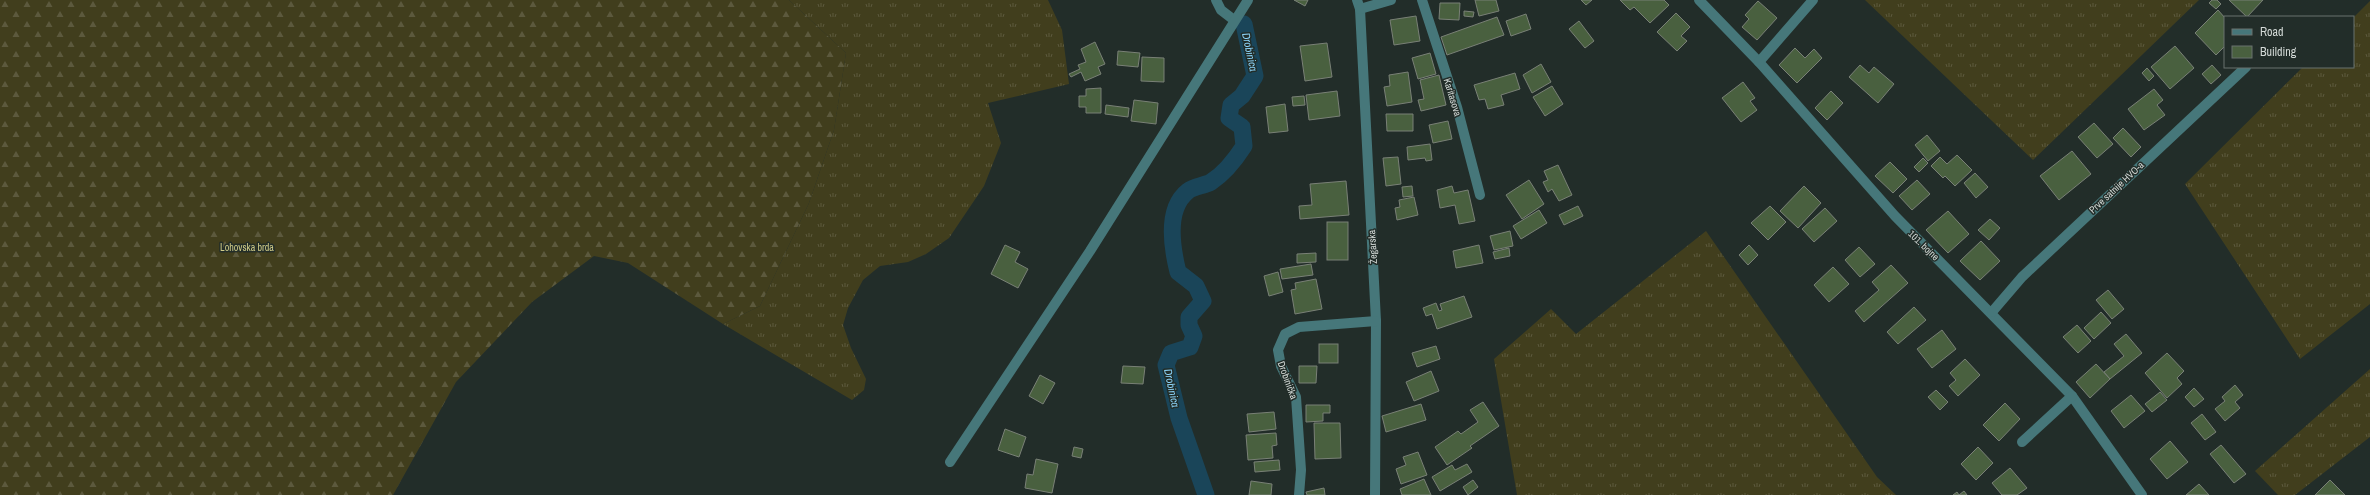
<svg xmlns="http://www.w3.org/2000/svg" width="2370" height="495" font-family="'Archivo Narrow',sans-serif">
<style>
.grass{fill:url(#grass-tufts)}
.forest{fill:url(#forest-firs)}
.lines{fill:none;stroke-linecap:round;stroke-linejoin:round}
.canal{stroke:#1a4559;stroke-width:17}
.building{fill:#49603f;stroke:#798076}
.minor{stroke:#46777a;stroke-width:10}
.labels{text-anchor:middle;stroke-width:3;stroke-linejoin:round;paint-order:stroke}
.street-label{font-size:10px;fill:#d3d9d6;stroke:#222d29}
.park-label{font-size:10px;fill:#d0cb87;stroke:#222d29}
.water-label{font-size:11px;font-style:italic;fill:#8bd3f8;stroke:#222d29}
</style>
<defs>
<pattern id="grass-tufts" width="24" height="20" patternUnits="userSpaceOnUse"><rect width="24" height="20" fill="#413e1d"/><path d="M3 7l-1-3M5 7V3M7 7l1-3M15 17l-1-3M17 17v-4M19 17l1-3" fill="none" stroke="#5c593d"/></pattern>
<pattern id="forest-firs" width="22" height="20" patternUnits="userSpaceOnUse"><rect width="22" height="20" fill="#413e1d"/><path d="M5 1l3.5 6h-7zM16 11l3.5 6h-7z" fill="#5c593d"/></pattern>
</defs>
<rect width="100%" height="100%" fill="#222d29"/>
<g class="grass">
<path d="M789 0H1048L1062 30 1069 84 988 103 1001 143 984 186 949 238 926 254 908 262 880 266 863 280 848 308 843 325 851 348 866 379 864 390 852 400 723 324 760 306 809 203 834 130 846 53Z"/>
<path d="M1865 0H2199L2033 160Z"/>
<path d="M2370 1V304L2300 359 2185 184 2303 67H2353V18Z"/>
<path d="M1706 231 1877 477 1896 495H1517L1494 359 1551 309 1576 334Z"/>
<path d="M2370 369V437L2295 495H2278L2255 471Z"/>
</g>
<path class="forest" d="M0 0H789L846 53 834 130 809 203 760 306 723 324 628 263 594 256 532 302 456 382 393 495H0Z"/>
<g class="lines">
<path class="canal" d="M1206 495 1179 418 1166 365 1171 353 1190 347 1194 336 1189 325V317L1203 301 1196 286 1178 272C1172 248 1165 209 1188 191 1194 186 1204 186 1211 182 1225 173 1235 160 1244 146L1242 127 1229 118 1231 105 1242 96 1255 76 1244 24"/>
</g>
<g class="building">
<path d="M1294 0H1308L1305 6Z"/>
<path d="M1475 0H1496L1499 11 1479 16Z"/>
<path d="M1581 0H1592L1586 5Z"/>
<path d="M1620 0H1664L1669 5 1650 23 1634 7 1630 10Z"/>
<path d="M2212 0H2217L2221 4 2216 9 2209 3Z"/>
<path d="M2229 0H2263L2247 17Z"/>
<path d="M1758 1 1777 18 1757 40 1742 27 1749 19 1745 15Z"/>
<path d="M1440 3H1460L1459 20 1439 19Z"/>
<path d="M2218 10 2225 18V46L2216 55 2195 33Z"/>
<path d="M1464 11 1474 12 1473 17 1464 16Z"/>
<path d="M1676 13 1690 27 1681 36 1687 41 1677 51 1657 32Z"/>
<path d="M1526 14 1531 29 1511 36 1506 21Z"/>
<path d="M1416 16 1420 41 1394 45 1390 20Z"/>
<path d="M1497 17 1504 35 1447 55 1441 37Z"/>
<path d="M1579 21 1594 41 1585 48 1569 29Z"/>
<path d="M1095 42 1105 64 1098 67 1101 74 1085 81 1081 72 1071 77 1069 74 1080 69 1078 65 1086 62 1081 49Z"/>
<path d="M1327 43 1332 77 1305 81 1300 46Z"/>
<path d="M2175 46 2194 68 2170 89 2151 67Z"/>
<path d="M1795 48 1805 58 1814 49 1822 58 1797 83 1779 65Z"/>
<path d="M1118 51 1140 53 1138 67 1117 65Z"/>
<path d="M1430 53 1436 74 1418 79 1412 58Z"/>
<path d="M1142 57 1164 58V82L1141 81Z"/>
<path d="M1541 64 1551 82 1532 93 1523 75Z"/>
<path d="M1860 65 1869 73 1874 67 1894 84 1878 103 1849 77Z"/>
<path d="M2212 65 2221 75 2211 84 2202 74Z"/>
<path d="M2147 68 2154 76 2149 81 2142 73Z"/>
<path d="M1408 72 1412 102 1387 106 1384 87 1390 86 1389 75Z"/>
<path d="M1515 73 1520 89 1501 95 1504 105 1488 109 1485 99 1479 100 1474 85Z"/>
<path d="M1439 75 1446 105 1421 111 1418 100 1424 99 1420 80Z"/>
<path d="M1743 82 1755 98 1750 101 1757 110 1741 122 1722 98Z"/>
<path d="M1552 86 1563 104 1545 116 1533 97Z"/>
<path d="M1101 88V113H1086V107H1079V96H1086V89Z"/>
<path d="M2154 89 2163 100 2157 105 2165 115 2144 130 2128 109Z"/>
<path d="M1337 91 1340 116 1309 120 1306 95Z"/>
<path d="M1831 91 1843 103 1827 120 1815 108Z"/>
<path d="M1304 96 1305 105 1293 106 1292 97Z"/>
<path d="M1134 100 1158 103 1156 124 1131 121Z"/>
<path d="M1285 104 1288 131 1269 133 1266 107Z"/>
<path d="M1106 105 1129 108 1128 117 1105 114Z"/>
<path d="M1386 114H1413V131H1387Z"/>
<path d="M1448 121 1452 139 1433 143 1429 125Z"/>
<path d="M2094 123 2113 144 2097 158 2078 137Z"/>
<path d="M2123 128 2141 147 2131 157 2113 138Z"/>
<path d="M1927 135 1940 151 1928 161 1915 145Z"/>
<path d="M1430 144 1432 160 1426 161 1425 158 1408 160 1407 147Z"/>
<path d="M2072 151 2091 174 2059 200 2040 176Z"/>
<path d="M1957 155 1972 170 1955 186 1945 176 1943 178 1931 166 1940 157 1947 164Z"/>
<path d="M1398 157 1401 184 1386 186 1383 158Z"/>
<path d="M1923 158 1928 163 1919 172 1914 167Z"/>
<path d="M1890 162 1907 179 1893 193 1875 176Z"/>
<path d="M1558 165 1572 195 1559 201 1552 189 1548 192 1543 182 1548 180 1544 171Z"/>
<path d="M1975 173 1988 187 1976 198 1964 183Z"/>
<path d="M1529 180 1544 204 1522 219 1506 195Z"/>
<path d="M1917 180 1930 194 1912 210 1899 196Z"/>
<path d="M1346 181 1349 215 1300 219 1299 206 1312 205 1310 184Z"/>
<path d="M1412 186 1413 196 1403 197 1402 187Z"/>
<path d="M1452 186 1454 193 1468 190 1475 221 1459 224 1455 205 1440 208 1437 190Z"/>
<path d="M1804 186 1821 203 1798 228 1780 211Z"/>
<path d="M1414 197 1418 215 1397 220 1395 208 1400 207 1399 200Z"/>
<path d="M1578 206 1583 216 1564 225 1559 215Z"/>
<path d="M1770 206 1786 222 1768 240 1751 223Z"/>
<path d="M1825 208 1837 221 1814 242 1802 229Z"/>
<path d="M1539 210 1547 223 1521 239 1513 226Z"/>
<path d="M1948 211 1969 234 1948 253 1926 230Z"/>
<path d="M1990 219 2000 228 1989 240 1978 230Z"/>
<rect x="1327" y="222" width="21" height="38"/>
<path d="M1510 231 1513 246 1494 250 1490 236Z"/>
<path d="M1981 241 2000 261 1980 280 1960 261Z"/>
<path d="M1005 245 1020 252 1015 262 1028 269 1018 288 991 274Z"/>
<path d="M1479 245 1483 263 1456 268 1453 251Z"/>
<path d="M1749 245 1758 255 1748 265 1739 255Z"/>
<path d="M1859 247 1875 264 1860 277 1845 260Z"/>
<path d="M1509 248 1510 256 1495 259 1493 252Z"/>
<path d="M1316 253V262L1297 263V254Z"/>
<path d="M1311 264 1313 275 1282 279 1280 269Z"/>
<path d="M1891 265 1908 283 1864 322 1855 311 1879 290 1872 282Z"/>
<path d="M1833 267 1849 284 1829 302 1814 285Z"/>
<path d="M1278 272 1283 292 1269 296 1264 276Z"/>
<path d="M1316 279 1322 309 1295 314 1291 290 1296 289 1295 283Z"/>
<path d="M2108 290 2124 309 2112 319 2096 300Z"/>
<path d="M1464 296 1472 317 1437 329 1432 314 1426 316 1423 308 1436 303 1439 311 1442 310 1440 304Z"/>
<path d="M1914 307 1926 320 1898 344 1887 332Z"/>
<path d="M2101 312 2111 323 2094 339 2084 328Z"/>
<path d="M2077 325 2091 341 2078 353 2063 337Z"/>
<path d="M1942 330 1956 349 1932 368 1917 349Z"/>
<path d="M2126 334 2142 353 2110 379 2104 372 2124 356 2114 344Z"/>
<rect x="1319" y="344" width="19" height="19"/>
<path d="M1436 346 1440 359 1417 367 1412 353Z"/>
<path d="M2167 353 2184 371 2177 378 2182 384 2167 398 2145 373Z"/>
<path d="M1965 359 1980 375 1958 396 1949 386 1956 380 1950 373Z"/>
<path d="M2096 364 2110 379 2090 398 2076 382Z"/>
<path d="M1123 366 1145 367 1143 384 1121 383Z"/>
<path d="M1299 366H1317L1316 383H1299Z"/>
<path d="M1431 371 1439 391 1414 401 1406 382Z"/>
<path d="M1040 375 1055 383 1043 404 1029 396Z"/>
<path d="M2235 385 2243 395 2235 402 2240 408 2225 421 2215 409 2225 401 2222 397Z"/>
<path d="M2194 388 2204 399 2194 407 2185 397Z"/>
<path d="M1936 390 1948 402 1940 410 1928 397Z"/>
<path d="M2160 392 2167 400 2152 412 2145 404Z"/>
<path d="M2131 395 2145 411 2124 428 2111 411Z"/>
<path d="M1483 402 1499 426 1470 446 1472 448 1447 465 1435 447 1458 431 1461 434 1478 422 1470 410Z"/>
<path d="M2005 403 2020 419 1999 441 1983 425Z"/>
<path d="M1421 404 1426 420 1386 432 1382 416Z"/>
<path d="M1306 405H1330V413H1323V421L1306 422Z"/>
<path d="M1274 412 1276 429 1249 432 1247 414Z"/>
<path d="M2202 414 2216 432 2205 440 2191 423Z"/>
<path d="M1314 423H1340L1341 458 1315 459Z"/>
<path d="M1005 429 1026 437 1019 457 998 450Z"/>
<path d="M1276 433 1277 445 1272 446 1273 458 1248 460 1246 435Z"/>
<path d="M2170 441 2188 462 2167 479 2150 459Z"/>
<path d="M2221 445 2246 474 2234 483 2210 454Z"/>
<path d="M1074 447 1083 449 1081 458 1072 456Z"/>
<path d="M1978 447 1993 463 1976 480 1961 464Z"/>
<path d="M1418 452 1427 475 1401 484 1396 469 1406 465 1403 457Z"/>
<path d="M1036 459 1058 464 1052 493 1025 488 1027 474 1033 475Z"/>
<path d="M1279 460 1280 470 1255 472 1254 462Z"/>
<path d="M1467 464 1472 472 1440 491 1432 477 1452 465 1455 470Z"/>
<path d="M2010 468 2027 488 2017 495H2002L1992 483Z"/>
<path d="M1424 479 1431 495H1402L1400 489Z"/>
<path d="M1473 480 1478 487 1468 495 1463 487Z"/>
<path d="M2330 480 2345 495H2315Z"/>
<path d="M1251 481 1272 484 1271 495H1249Z"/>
<path d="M2199 484 2209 495H2186Z"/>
<path d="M1324 488 1325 495H1307L1306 492Z"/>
<path d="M1964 491 1967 495H1953L1957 492 1959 495Z"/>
</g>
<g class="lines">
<g class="minor">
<path d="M1216 0 1221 10 1234 20"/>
<path d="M1357 0 1360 9 1376 321 1375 495"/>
<path d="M1422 0 1457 107 1480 195"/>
<path d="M1699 0 1759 62 1895 216 2072 396 2142 495"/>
<path d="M1360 9 1391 0"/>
<path d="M1759 62 1813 0"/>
<path d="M1992 312 2022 277 2246 67"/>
<path d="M2022 442 2072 396"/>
<path d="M950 462 1090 251 1248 0"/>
<path d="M1299 495 1301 470 1296 397 1281 366 1278 350 1285 334 1299 327 1376 321"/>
</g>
</g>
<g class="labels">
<g class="street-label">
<text transform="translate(1453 97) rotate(73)" y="4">Karitasova</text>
<text transform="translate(2116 187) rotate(-43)" y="4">Prve satnije HVO-a</text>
<text transform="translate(1924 245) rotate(44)" y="4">101. bojne</text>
<text transform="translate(1372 247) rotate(-93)" y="4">Žegarska</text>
<text transform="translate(1288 380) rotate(70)" y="4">Drobinička</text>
</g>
<g class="park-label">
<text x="247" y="251">Lohovska brda</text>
</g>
<g class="water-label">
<text transform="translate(1250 52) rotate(78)" y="4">Drobinica</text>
<text transform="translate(1172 388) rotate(78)" y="4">Drobinica</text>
</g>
</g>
<rect x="2224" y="16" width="130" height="52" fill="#222d29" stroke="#69726e"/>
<rect x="2232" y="29" width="20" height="6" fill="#46777a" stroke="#69726e"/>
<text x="2260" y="36" font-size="12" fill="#d3d9d6">Road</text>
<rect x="2232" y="46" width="20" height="12" fill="#49603f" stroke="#69726e"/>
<text x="2260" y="56" font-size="12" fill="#d3d9d6">Building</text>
</svg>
